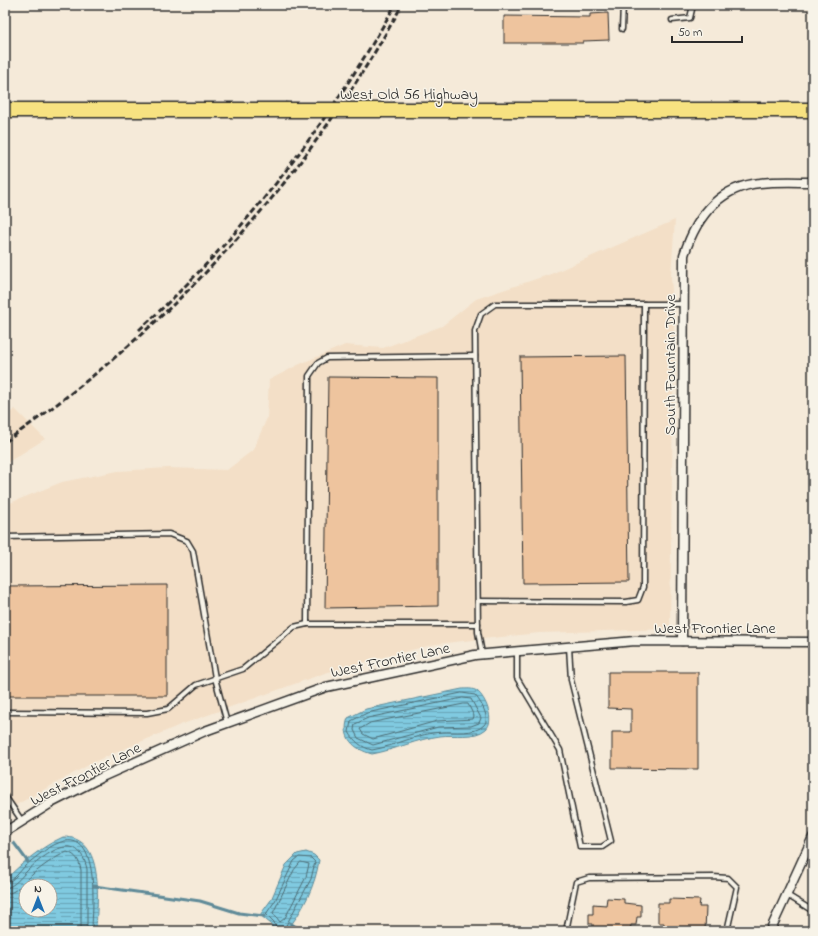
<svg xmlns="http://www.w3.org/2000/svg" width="818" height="936" font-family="'Indie Flower',sans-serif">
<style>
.built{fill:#f3dfc7}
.water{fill:url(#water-rules);stroke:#5e8a98;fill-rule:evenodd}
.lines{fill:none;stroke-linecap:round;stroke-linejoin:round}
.shore{stroke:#4d6b73;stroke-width:1}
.stream{stroke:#5e8a98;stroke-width:3}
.building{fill:#eec49e;stroke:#2b2b2b}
.service-casing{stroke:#2b2b2b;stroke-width:7}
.minor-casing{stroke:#2b2b2b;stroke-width:11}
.trunk-casing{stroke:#2b2b2b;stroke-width:17}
.service{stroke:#f7f3e8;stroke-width:4}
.minor{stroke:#f7f3e8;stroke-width:8}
.trunk{stroke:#f7e281;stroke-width:14}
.rail{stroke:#2b2b2b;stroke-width:3;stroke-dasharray:6 3;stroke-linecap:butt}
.trunk-bridge-casing{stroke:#2b2b2b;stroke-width:17;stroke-linecap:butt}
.trunk-bridge{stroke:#f7e281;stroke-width:14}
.labels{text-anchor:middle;stroke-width:3;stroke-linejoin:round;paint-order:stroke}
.street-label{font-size:16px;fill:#2b2b2b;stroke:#f7f3e8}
</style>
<defs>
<pattern id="water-rules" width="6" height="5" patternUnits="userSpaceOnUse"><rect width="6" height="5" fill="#80cae0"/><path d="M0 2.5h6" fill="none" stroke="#69a4b6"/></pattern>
</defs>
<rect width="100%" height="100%" fill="#f5ead9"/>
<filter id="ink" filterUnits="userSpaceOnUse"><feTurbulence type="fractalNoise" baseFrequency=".025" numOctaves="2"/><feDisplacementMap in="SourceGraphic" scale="8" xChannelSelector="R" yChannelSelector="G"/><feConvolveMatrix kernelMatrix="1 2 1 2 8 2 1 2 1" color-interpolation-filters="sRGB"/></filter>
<g filter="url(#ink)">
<g class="built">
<path d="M675 220 671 276 674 322 670 629 539 633 436 644 391 655 325 673 180 725 96 761 5 811V505L62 482 118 471 168 468 227 470 253 450 267 418 269 380 300 364 345 345 383 348 442 326 476 299 551 274Z"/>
<path d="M15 409 45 439 5 464V416Z"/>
</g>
<g class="water">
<path d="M462 689C467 689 472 688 477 691 486 698 495 721 486 729 475 739 453 734 440 736 417 739 395 750 372 754 354 749 341 738 348 718L366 709Z"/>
<path d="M63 837C106 836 97 902 96 931H5V880C22 863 41 847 63 837ZM26 886H50V910H26Z"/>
<path d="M306 852 314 855 319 860C316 884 302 913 286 931H274L271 924 260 915 271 900 286 865 297 854Z"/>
</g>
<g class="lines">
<g class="shore">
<path d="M462 693 475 695C480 701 491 718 484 725 475 735 453 731 442 732 418 733 396 746 372 750 361 747 355 742 349 732L351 721 367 713Z"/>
<path d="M463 698 471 699 481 718 479 723 471 726 438 727 373 745 358 738 354 730 355 724 368 718Z"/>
<path d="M464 704H468L474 716 473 719 437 721 373 739 363 734 360 729 370 723Z"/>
<path d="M301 862 309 864 306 877 285 918 280 922 273 913 294 870Z"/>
<path d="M5 883C13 882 20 871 26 865 36 857 52 843 65 841 101 835 92 911 92 931"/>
<path d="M5 888C14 887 21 877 27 871 46 853 78 828 87 869V931"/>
<path d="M5 894C17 893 24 882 33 874 43 866 55 857 67 852 77 855 79 861 81 870V931"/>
<path d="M277 931 274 922 266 914 275 901 294 861 299 857 311 858 315 862 311 879 283 931"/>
</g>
<g class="stream">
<path d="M14 843 28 862"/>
<path d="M94 886 200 901 239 913 264 916"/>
<path d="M290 923 302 931"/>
</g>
</g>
<g class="building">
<path d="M608 13 609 40 583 41V43H504V16L590 17V14Z"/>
<path d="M626 356 629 582 523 583 520 357Z"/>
<path d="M328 377 438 378V606L325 608Z"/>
<path d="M167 585V696H5V586Z"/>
<path d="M608 672H698V769L612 768V732H631V709L608 708Z"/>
<path d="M607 898 624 899V903L641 905V917H637L636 925H631L630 931 593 929V924H589V914H593V904L606 905Z"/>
<path d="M669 899 700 900 699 907H706L705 931 664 930V923H658V903H669Z"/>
</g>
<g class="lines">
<defs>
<g id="service">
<path d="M672 20 690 18 693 5"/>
<path d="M622 29 623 5"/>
<path d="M5 537 169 534 187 541 193 551 215 678 227 723"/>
<path d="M478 601 626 602 638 600 643 587 644 304"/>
<path d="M307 624 309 376 318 363 327 358 475 356"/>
<path d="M517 651V678L560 750 580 847H602L611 841 571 680 569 647"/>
<path d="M482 654 478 632 475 331 481 314 495 304H683"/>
<path d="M5 712 147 713 168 709 196 685 243 669 294 627 307 624H478"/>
<path d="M5 796 22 821"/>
<path d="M787 895 813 911"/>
<path d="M566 931 576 882 589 878 713 877 728 878 737 887 727 931"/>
</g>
<g id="minor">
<path d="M682 641 684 255C696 218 718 187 760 183 777 181 796 182 813 182"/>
<path d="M5 832 51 803 104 776 205 731 326 687 475 655 635 641 813 642"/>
<path d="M770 931 813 837"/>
</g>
<g id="trunk">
<path d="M5 110H285"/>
<path d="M396 110H813"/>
</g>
</defs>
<use href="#service" class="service-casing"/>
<use href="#minor" class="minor-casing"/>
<use href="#trunk" class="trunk-casing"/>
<use href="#service" class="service"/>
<use href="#minor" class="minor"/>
<use href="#trunk" class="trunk"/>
<g class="rail">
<path d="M139 330C242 237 327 126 395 5"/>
<path d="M5 442C174 324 302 186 402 5"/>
</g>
<defs>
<path id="trunk-bridge" d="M285 110H396"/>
</defs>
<use href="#trunk-bridge" class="trunk-bridge-casing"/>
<use href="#trunk-bridge" class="trunk-bridge"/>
</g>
</g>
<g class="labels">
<g class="street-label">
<text x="409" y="99">West Old 56 Highway</text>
<text transform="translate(669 365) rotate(-90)" y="6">South Fountain Drive</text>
<text x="715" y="633">West Frontier Lane</text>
<text transform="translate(390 659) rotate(-12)" y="6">West Frontier Lane</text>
<text transform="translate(85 773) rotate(-27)" y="6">West Frontier Lane</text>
</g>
</g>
<rect width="818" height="936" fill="none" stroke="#f7f3e8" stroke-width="20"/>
<rect x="10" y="10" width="798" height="916" fill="none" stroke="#2b2b2b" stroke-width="1.5" filter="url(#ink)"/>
<g transform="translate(38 898)"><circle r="19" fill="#f7f3e8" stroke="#a5a39c"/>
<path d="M0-3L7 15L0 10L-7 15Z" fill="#1f6fb2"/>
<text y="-6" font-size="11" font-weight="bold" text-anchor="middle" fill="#2b2b2b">N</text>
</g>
<path d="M672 36v6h70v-6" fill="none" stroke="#2b2b2b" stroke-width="2"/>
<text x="678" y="36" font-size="12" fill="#2b2b2b" stroke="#f7f3e8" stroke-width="3" paint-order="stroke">50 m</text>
</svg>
